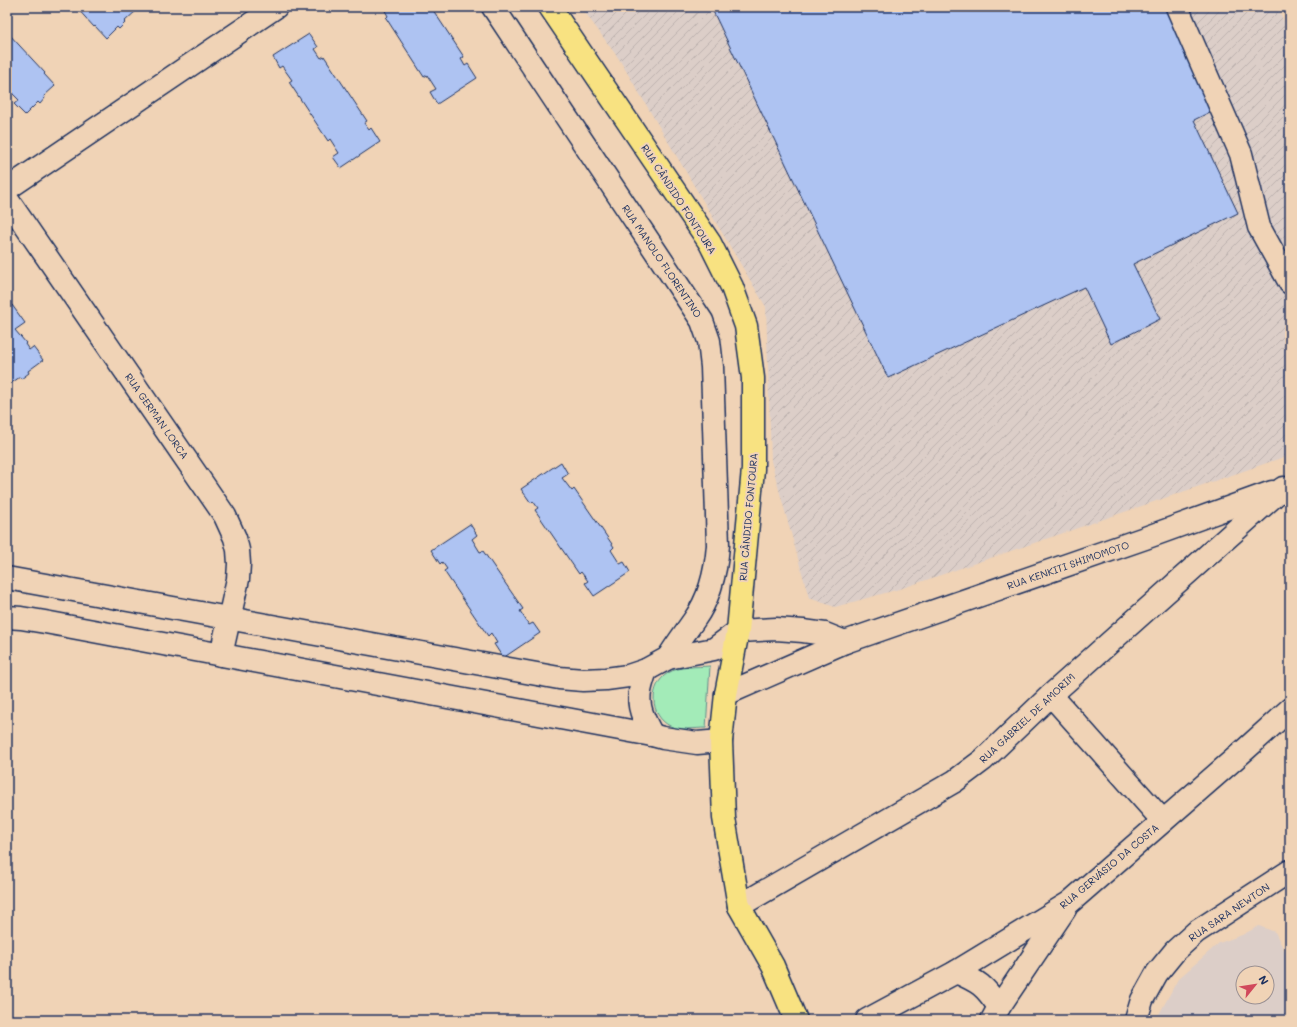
<svg xmlns="http://www.w3.org/2000/svg" width="1297" height="1027" font-family="Mali,sans-serif">
<style>
.built{fill:#dccec8;fill-rule:evenodd}
.industrial{fill:url(#industrial-furrows)}
.park{fill:#a3ebb8;stroke:#5f8d8b}
.building{fill:#aec3f2;stroke:#1b2f5e}
.lines{fill:none;stroke-linecap:round;stroke-linejoin:round}
.minor-casing{stroke:#1b2f5e;stroke-width:25}
.major-casing{stroke:#1b2f5e;stroke-width:25}
.minor{stroke:#f0d3b6;stroke-width:22}
.major{stroke:#f8e281;stroke-width:22}
.labels{text-anchor:middle;stroke-width:4;stroke-linejoin:round;paint-order:stroke}
.street-label{font-size:10px;fill:#1b2f5e;stroke:#f0d3b6}
</style>
<defs>
<pattern id="industrial-furrows" width="10" height="10" patternUnits="userSpaceOnUse"><rect width="10" height="10" fill="#dccec8"/><path d="M-1 1l2-2M0 10L10 0M9 11l2-2" fill="none" stroke="#bcb1ae"/></pattern>
</defs>
<rect width="100%" height="100%" fill="#f0d3b6"/>
<filter id="ink" filterUnits="userSpaceOnUse"><feTurbulence type="fractalNoise" baseFrequency=".025" numOctaves="2"/><feDisplacementMap in="SourceGraphic" scale="8" xChannelSelector="R" yChannelSelector="G"/><feConvolveMatrix kernelMatrix="1 2 1 2 8 2 1 2 1" color-interpolation-filters="sRGB"/></filter>
<g filter="url(#ink)">
<path class="built" d="M1259 926 1275 932 1287 956 1290 978V1020H1156L1178 979 1219 943 1242 935ZM1243 973H1267V997H1243Z"/>
<path class="industrial" d="M581 7H1277L1290 33V455L903 588 835 607 809 598 771 461 766 307 619 59Z"/>
<path class="park" d="M710 666 706 728C695 728 680 731 670 726 649 715 649 685 668 673 679 666 697 667 710 666Z"/>
<g class="building">
<path d="M76 7H136L138 9 124 22 125 23 119 29 117 27 106 38 95 26 94 27Z"/>
<path d="M383 7H431L464 57 461 59 465 66 468 64 477 78 437 104 430 92 436 89 427 75 424 77 386 18 388 16Z"/>
<path d="M711 7H1166L1214 110 1194 120 1238 213 1133 264 1160 319 1111 344 1084 287 888 378Z"/>
<path d="M7 32 45 73 44 74 55 86 44 96 45 98 40 104 38 102 25 115 14 104 19 100 12 93 11 95 7 90Z"/>
<path d="M309 34 318 47 315 49 321 58 324 56 367 121 364 123 369 130 371 128 380 142 341 168 333 157 339 153 330 139 328 141 289 82 292 80 282 66 279 68 273 57Z"/>
<path d="M12 305 25 323 15 330 26 343 25 344 29 350 33 347 43 360 28 371 29 373 21 379 20 377 7 386V308Z"/>
<path d="M561 462 568 474 562 478 572 491 574 489 614 547 611 550 620 564 624 562 630 572 594 596 585 583 588 581 581 572 579 574 535 510 538 508 533 501 531 503 521 489Z"/>
<path d="M470 524 477 535 472 539 480 552 483 551 523 609 520 611 529 625 533 623 540 633 503 658 494 644 497 643 491 633 488 636 444 571 447 569 442 562 440 564 431 550Z"/>
</g>
<g class="lines">
<defs>
<g id="minor">
<path d="M493 7 702 321 709 341 712 367 718 545C716 572 710 598 694 620 685 633 676 645 668 658"/>
<path d="M1177 7 1241 154 1259 227 1290 283"/>
<path d="M7 189 276 7"/>
<path d="M7 199 225 516 235 538 238 550 239 564 238 579 221 655"/>
<path d="M7 578 559 678 583 680 606 679 628 676 646 670 668 658 714 649 738 631 776 629 803 631 825 634 845 642"/>
<path d="M7 617 21 618 45 622 652 735 663 738 697 743 721 741"/>
<path d="M646 670C644 677 641 684 640 692 637 708 645 721 652 735"/>
<path d="M726 694 845 642 1145 538 1272 492"/>
<path d="M1051 695 1163 821"/>
<path d="M739 906 955 781 983 760 1051 695 1283 488"/>
<path d="M956 972C979 982 984 985 999 1007"/>
<path d="M867 1020 956 972 1069 903 1247 748 1290 709"/>
<path d="M992 1020 999 1007 1065 909"/>
<path d="M1136 1020 1142 1000 1157 973 1175 951 1196 932 1290 871"/>
</g>
<path id="major" d="M550 7 710 243 732 287 746 326 753 378V469L738 631 726 694 721 741 724 818 739 906 773 966 796 1020"/>
</defs>
<use href="#minor" class="minor-casing"/>
<use href="#major" class="major-casing"/>
<use href="#minor" class="minor"/>
<use href="#major" class="major"/>
</g>
</g>
<g class="labels">
<g class="street-label">
<text transform="translate(679 199) rotate(57)" y="4">RUA CÂNDIDO FONTOURA</text>
<text transform="translate(662 261) rotate(56)" y="4">RUA MANOLO FLORENTINO</text>
<text transform="translate(157 416) rotate(55)" y="4">RUA GERMAN LORCA</text>
<text transform="translate(748 517) rotate(-85)" y="4">RUA CÂNDIDO FONTOURA</text>
<text transform="translate(1068 565) rotate(-19)" y="4">RUA KENKITI SHIMOMOTO</text>
<text transform="translate(1027 718) rotate(-43)" y="4">RUA GABRIEL DE AMORIM</text>
<text transform="translate(1109 866) rotate(-40)" y="4">RUA GERVÁSIO DA COSTA</text>
<text transform="translate(1229 912) rotate(-34)" y="4">RUA SARA NEWTON</text>
</g>
</g>
<rect width="1297" height="1027" fill="none" stroke="#f0d3b6" stroke-width="24"/>
<rect x="12" y="12" width="1273" height="1003" fill="none" stroke="#1b2f5e" stroke-width="1.5" filter="url(#ink)"/>
<g transform="translate(1255 985) rotate(60)"><circle r="19" fill="#f0d3b6" stroke="#9b9193"/>
<path d="M0-3L7 15L0 10L-7 15Z" fill="#d1495b"/>
<text y="-6" font-size="11" font-weight="bold" text-anchor="middle" fill="#1b2f5e">N</text>
</g>
</svg>
